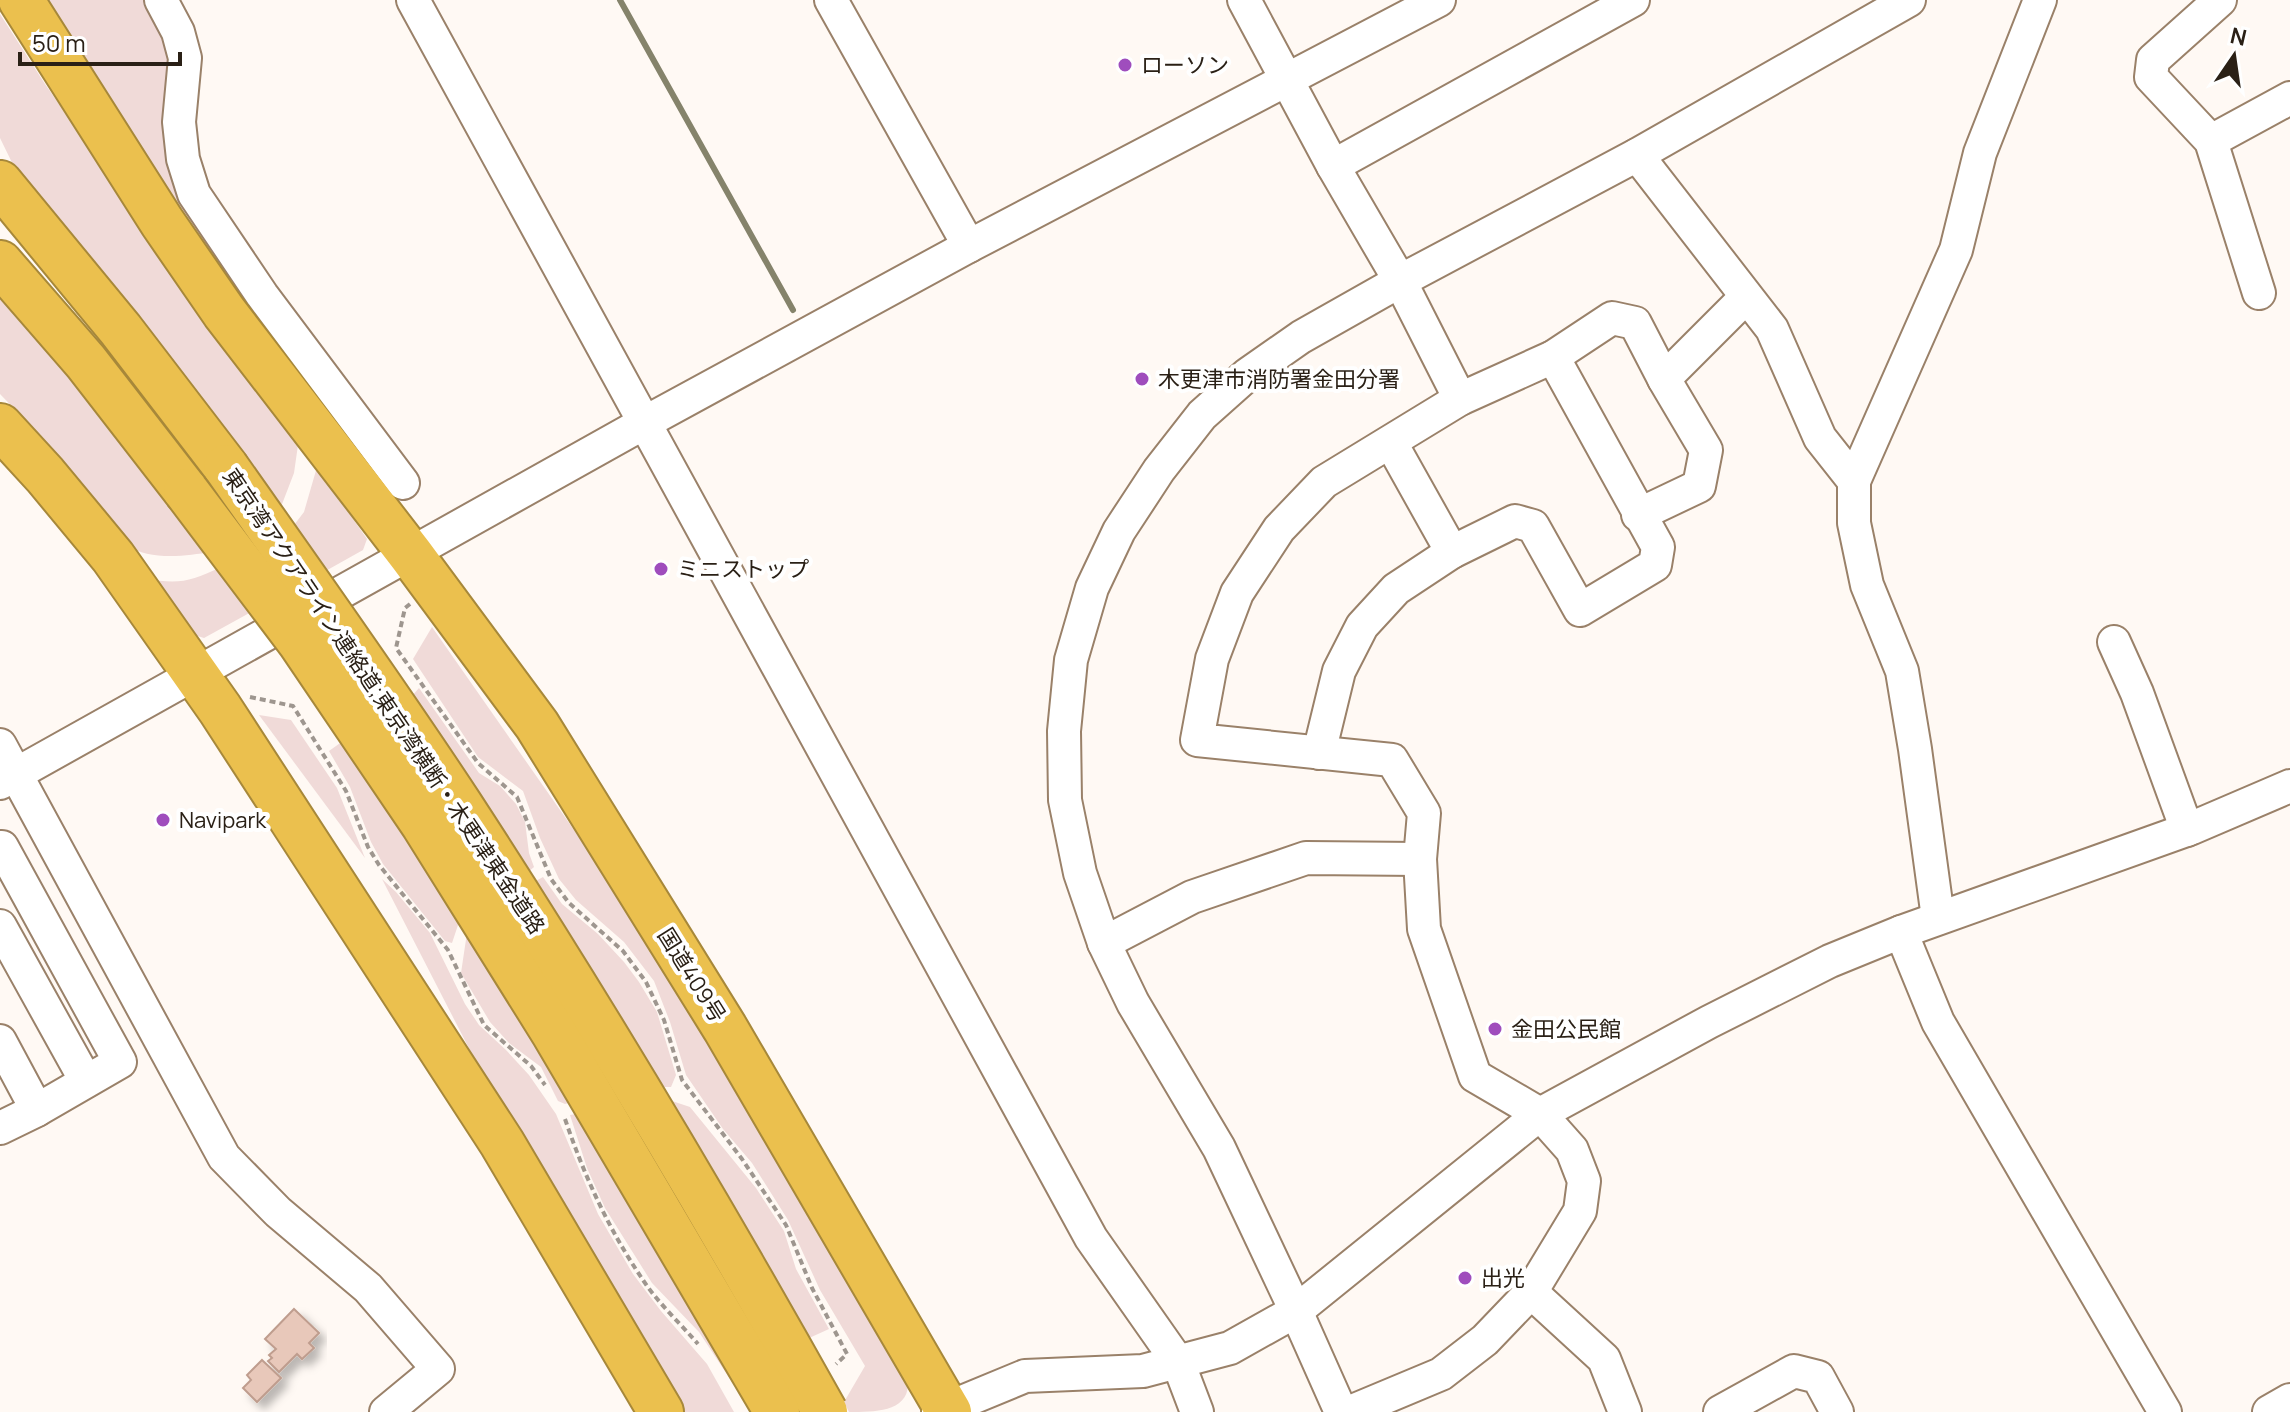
<svg xmlns="http://www.w3.org/2000/svg" width="2290" height="1412" font-family="Manrope,'Noto Sans JP',sans-serif">
<style>
.green{fill:#f0dad8}
.lines{fill:none;stroke-linecap:round;stroke-linejoin:round}
.stream{stroke:#85836b;stroke-width:6}
.building{fill:#e8c8ba;stroke:#bf9d8e;stroke-width:2;filter:url(#shadow)}
.minor-casing{stroke:#9a8169;stroke-width:36}
.highway-casing{stroke:#a7883a;stroke-width:48}
.path{stroke:#9e968f;stroke-width:4;stroke-dasharray:6 4;stroke-linecap:butt}
.minor{stroke:#fff;stroke-width:32}
.highway{stroke:#ebc04e;stroke-width:44}
.highway-bridge-casing{stroke:#a7883a;stroke-width:48;stroke-linecap:butt}
.highway-bridge{stroke:#ebc04e;stroke-width:44}
.poi-dot{fill:#9f4dbd;stroke:#fff;stroke-width:3}
.labels{text-anchor:middle;stroke-width:8;stroke-linejoin:round;paint-order:stroke}
.poi-label{font-size:22px;fill:#2a2016;stroke:#fff;text-anchor:start}
.street-label{font-size:22px;fill:#2a2016;stroke:#fff}
</style>
<defs>
<filter id="shadow"><feDropShadow dx="7" dy="7" stdDeviation="4" flood-color="#0004"/></filter>
</defs>
<rect width="100%" height="100%" fill="#fff9f4"/>
<g class="green">
<path d="M45 0H152L169 29 174 162 393 494 318 406 125 128Z"/>
<path d="M0 14 45 84 298 445 294 473 279 512 20 179 0 138Z"/>
<path d="M0 293 211 552C186 556 149 561 127 545 114 536 99 510 89 497 61 462 32 426 0 394Z"/>
<path d="M317 467 367 539 363 550 322 573 291 529 304 512Z"/>
<path d="M221 567 253 611 204 638 191 634 145 579C180 584 190 582 221 567Z"/>
<path d="M432 627 602 870 702 1023 908 1385C907 1412 874 1412 849 1412L844 1402 865 1366 820 1290 788 1220 752 1163 723 1129 686 1075 670 1022 654 981 624 942 576 900 559 879 540 838 523 791 478 757 413 659Z"/>
<path d="M419 688 479 773 500 786 516 804 525 822 529 853 534 867 527 873 411 697Z"/>
<path d="M259 715 291 720 337 788 365 858Z"/>
<path d="M343 741 461 916 452 943 445 941 383 864 371 842 350 787 329 751Z"/>
<path d="M543 877 562 904 598 934 624 962 639 982 657 1012 676 1075 671 1087H659L534 882Z"/>
<path d="M382 879 396 892 430 933 465 1004 479 1025 506 1050 529 1075 556 1114 598 1214 633 1274 661 1311 707 1364 734 1412H676L475 1060Z"/>
<path d="M468 926 576 1101 565 1104 558 1101 541 1067 509 1043 490 1022 461 973Z"/>
<path d="M666 1099 690 1107 756 1188 784 1231 796 1269 829 1329 807 1339Z"/>
<path d="M582 1113 740 1383 734 1385 699 1332 652 1283 605 1208 587 1168 570 1115Z"/>
</g>
<g class="lines">
<path class="stream" d="M620 0 793 310"/>
</g>
<g class="building">
<path d="M294 1309 319 1333 309 1343 314 1348 302 1359 297 1354 279 1372 268 1361 272 1358 269 1355 276 1349 265 1339Z"/>
<path d="M262 1360 281 1378 257 1402 243 1388 251 1380 247 1375Z"/>
</g>
<g class="lines">
<defs>
<g id="minor">
<path d="M161 0 178 32 185 58 179 122 183 159 194 194 262 295 403 483"/>
<path d="M413 0 1091 1238 1178 1362 1197 1412"/>
<path d="M831 0 969 246"/>
<path d="M1244 0 1333 166 1400 281 1460 399"/>
<path d="M2220 0 2153 60 2151 77 2211 141 2259 293"/>
<path d="M2211 141 2290 98"/>
<path d="M1637 155 1772 329 1820 438 1854 481"/>
<path d="M1333 166 1633 0"/>
<path d="M1391 443 1452 552"/>
<path d="M1638 515 1699 486 1706 450 1664 379 1746 297"/>
<path d="M2114 642 2137 693 2187 830"/>
<path d="M0 745 224 1157 278 1212 368 1288 438 1369 386 1412"/>
<path d="M1319 753 1339 671 1362 626 1396 589 1452 552 1515 521 1533 526 1580 610 1655 565 1658 547 1553 357"/>
<path d="M0 783 644 423 969 246 1439 0"/>
<path d="M0 848 2 847 120 1062 37 1110 0 1128"/>
<path d="M1938 918 1915 749 1902 671 1867 585 1854 523V481L1956 250 1980 153 2040 0"/>
<path d="M0 926 86 1081"/>
<path d="M1901 932 1938 1022 2165 1412"/>
<path d="M1104 943 1192 897 1306 858 1420 859"/>
<path d="M0 1041 37 1110"/>
<path d="M1531 1292 1604 1359 1625 1412"/>
<path d="M938 1412 1025 1376 1143 1371 1230 1348 1296 1311 1540 1114 1709 1022 1830 961 1901 932 2192 828 2290 786"/>
<path d="M1341 1412 1296 1311 1219 1148 1133 1003 1104 943 1080 873 1065 800 1064 731 1071 660 1092 588 1119 531 1159 470 1202 415 1248 374 1301 337 1400 281 1637 155 1909 0"/>
<path d="M1350 1412 1441 1374 1485 1340 1531 1292 1580 1211 1584 1181 1572 1150 1540 1114 1475 1076 1424 929 1420 859 1424 813 1392 760 1197 740 1212 659 1237 593 1279 529 1324 482 1460 399 1553 357 1612 318 1635 323 1664 379"/>
<path d="M1720 1412 1794 1371 1818 1377 1837 1412"/>
<path d="M2269 1412 2290 1400"/>
</g>
<g id="highway">
<path d="M21 0 162 222 224 312 411 555 537 725 725 1028 949 1412"/>
<path d="M0 183 121 330 226 467"/>
<path d="M0 263 86 362 186 491"/>
<path d="M0 426 45 475 113 557 220 709 502 1143 661 1412"/>
</g>
</defs>
<use href="#minor" class="minor-casing"/>
<use href="#highway" class="highway-casing"/>
<g class="path">
<path d="M410 604 405 608 396 648 478 763 517 797 551 879 569 903 623 951 646 982 664 1020 682 1080 742 1159 786 1225 812 1288 847 1354 836 1364"/>
<path d="M250 697 293 706 346 791 368 847 379 865 448 950 484 1025 531 1066 545 1085"/>
<path d="M565 1119C584 1175 608 1228 641 1277 656 1301 679 1322 698 1344"/>
</g>
<use href="#minor" class="minor"/>
<use href="#highway" class="highway"/>
<defs>
<g id="highway-bridge">
<path d="M226 467C305 579 385 691 460 805 589 1003 710 1206 825 1412"/>
<path d="M186 491 300 642 424 825 554 1033 777 1412"/>
</g>
</defs>
<use href="#highway-bridge" class="highway-bridge-casing"/>
<use href="#highway-bridge" class="highway-bridge"/>
</g>
<g class="poi-dot">
<circle cx="1125" cy="65" r="8"/>
<circle cx="1142" cy="379" r="8"/>
<circle cx="661" cy="569" r="8"/>
<circle cx="163" cy="820" r="8"/>
<circle cx="1495" cy="1029" r="8"/>
<circle cx="1465" cy="1278" r="8"/>
</g>
<g class="labels">
<g class="poi-label">
<text x="1141" y="73">ローソン</text>
<text x="1158" y="387">木更津市消防署金田分署</text>
<text x="677" y="577">ミニストップ</text>
<text x="179" y="828">Navipark</text>
<text x="1511" y="1037">金田公民館</text>
<text x="1481" y="1286">出光</text>
</g>
<g class="street-label">
<text transform="translate(384 701) rotate(56)" y="8">東京湾アクアライン連絡道;東京湾横断・木更津東金道路</text>
<text transform="translate(692 975) rotate(58)" y="8">国道409号</text>
</g>
</g>
<g transform="translate(2234 56) rotate(13)" stroke="#ffffff" stroke-width="6" paint-order="stroke">
<path d="M0-6L14 30L0 20L-14 30Z" fill="#2a2016"/>
<text y="-12" font-size="22" font-weight="bold" text-anchor="middle" fill="#2a2016">N</text>
</g>
<path d="M20 52v12h160v-12" fill="none" stroke="#2a2016" stroke-width="4"/>
<text x="32" y="52" font-size="24" fill="#2a2016" stroke="#ffffff" stroke-width="6" paint-order="stroke">50 m</text>
</svg>
